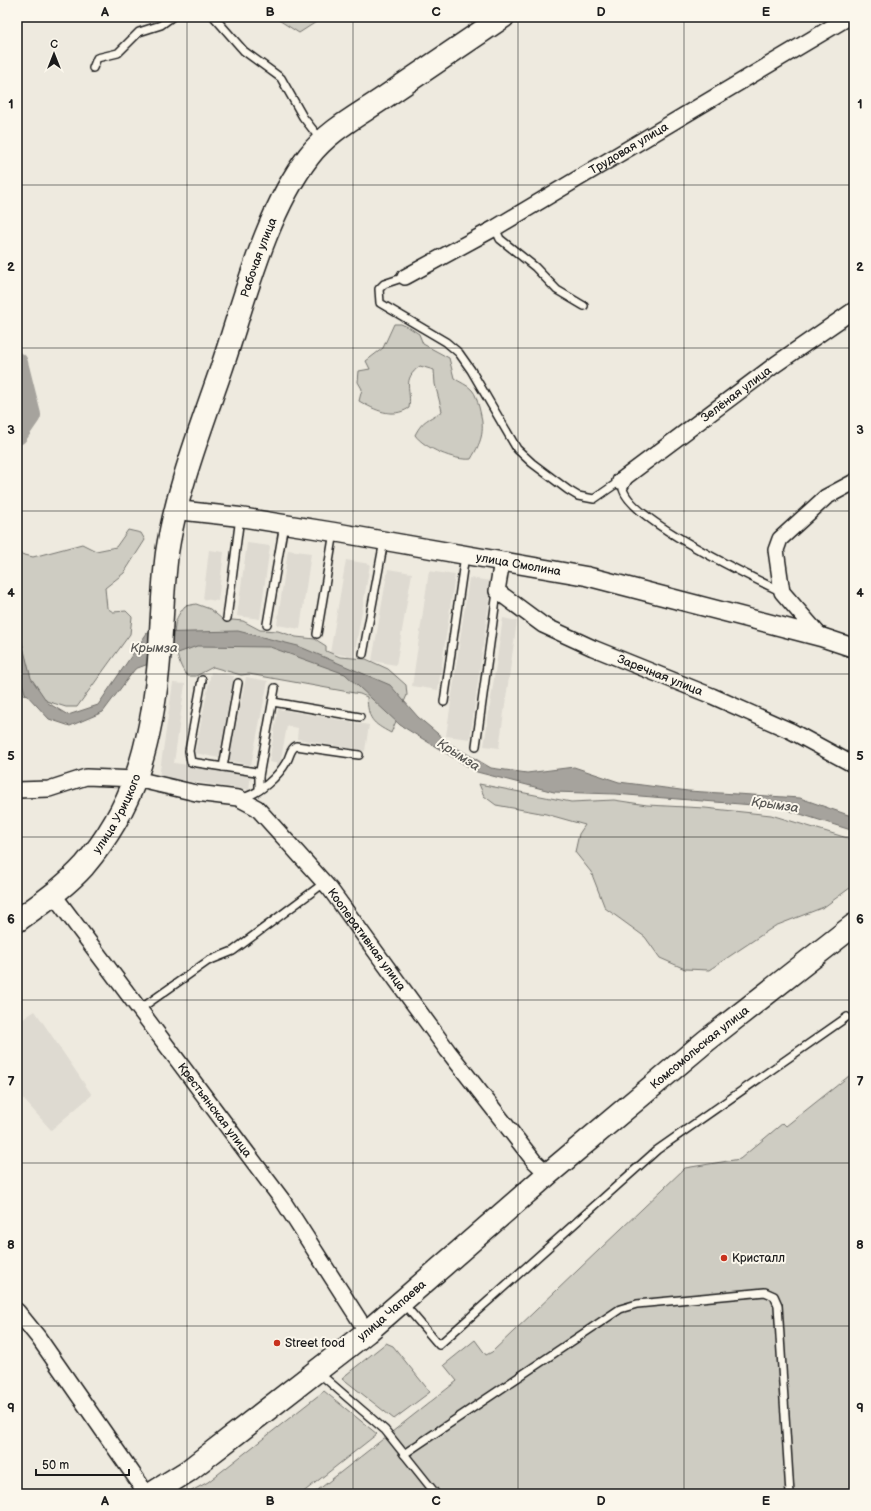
<svg xmlns="http://www.w3.org/2000/svg" width="871" height="1511" font-family="'Balsamiq Sans',sans-serif">
<style>
.built{fill:#dedad1}
.green{fill:#ceccc2;stroke:#75746f}
.water{fill:#a6a39d;stroke:#6f6d69}
.lines{fill:none;stroke-linecap:round;stroke-linejoin:round}
.river{stroke:#a6a39d;stroke-width:22}
.service-casing{stroke:#1c1c1c;stroke-width:10}
.minor-casing{stroke:#1c1c1c;stroke-width:18}
.tertiary-casing{stroke:#1c1c1c;stroke-width:21}
.primary-casing{stroke:#1c1c1c;stroke-width:25}
.service{stroke:#fbf7ec;stroke-width:7}
.minor{stroke:#fbf7ec;stroke-width:15}
.tertiary{stroke:#fbf7ec;stroke-width:18}
.primary{stroke:#fbf7ec;stroke-width:22}
.grid{fill:none;stroke:#1c1c1c;stroke-width:1;stroke-opacity:0.55}
.poi-dot{fill:#c8321e;stroke:#fbf7ec;stroke-width:1.5}
.labels{text-anchor:middle;stroke-width:4;stroke-linejoin:round;paint-order:stroke}
.street-label{font-size:12px;fill:#1c1c1c;stroke:#fbf7ec}
.poi-label{font-size:12px;fill:#1c1c1c;stroke:#fbf7ec;text-anchor:start}
.water-label{font-size:13px;font-style:italic;fill:#5a5956;stroke:#fbf7ec}
.neatline{fill:none;stroke:#1c1c1c;stroke-width:1.5}
.grid-label{font-size:13px;text-anchor:middle;font-weight:bold;fill:#1c1c1c}
</style>
<rect width="100%" height="100%" fill="#eeeadf"/>
<filter id="ink" filterUnits="userSpaceOnUse"><feTurbulence type="fractalNoise" baseFrequency=".025" numOctaves="2"/><feDisplacementMap in="SourceGraphic" scale="8" xChannelSelector="R" yChannelSelector="G"/><feConvolveMatrix kernelMatrix="1 2 1 2 8 2 1 2 1" color-interpolation-filters="sRGB"/></filter>
<g filter="url(#ink)">
<g class="built">
<path d="M247 543 270 546 260 619 237 616Z"/>
<path d="M209 550 224 552 218 601 203 599Z"/>
<path d="M288 550 311 553 300 629 277 625Z"/>
<path d="M346 560 370 564 354 657 330 653Z"/>
<path d="M388 569 412 573 396 665 372 661Z"/>
<path d="M429 571 455 575 438 690 412 686Z"/>
<path d="M469 578 492 581 470 739 446 736Z"/>
<path d="M503 618 517 621 499 748 484 746Z"/>
<path d="M211 672 234 676 219 758 195 753Z"/>
<path d="M246 677 268 681 251 765 229 761Z"/>
<path d="M173 683 185 684 174 763 251 774 249 790 159 777Z"/>
<path d="M278 709 369 725 365 751 297 739 298 728 287 726 280 764 269 762Z"/>
<path d="M35 1011 92 1095 51 1130 17 1092V1027L23 1019Z"/>
</g>
<g class="green">
<path d="M274 17H324L299 33Z"/>
<path d="M394 324H401L410 328 419 334 423 344 449 358 454 378C459 382 468 385 472 390 476 394 477 401 479 407 485 430 483 439 471 459 455 461 424 448 415 435 423 419 429 420 442 411L435 384 434 370 420 366C401 380 412 389 409 408 392 419 375 410 359 401L362 389 358 382 359 371 370 369 366 361 383 348Z"/>
<path d="M128 530 141 533 145 540 124 573 105 588 107 608 113 612 126 611 132 617 130 634 77 707H66L17 692V553L33 557 82 544 96 551 116 547Z"/>
<path d="M196 604 210 609 222 619 243 621 260 630 278 631 296 637 315 639 326 646V651L340 657 366 659 388 669 406 685 407 695 391 733C372 723 368 719 367 697L360 694 249 674 241 675 213 667 196 676H188C177 667 173 639 175 625 176 618 180 612 185 606Z"/>
<path d="M479 784 571 802 614 800 647 805 705 808 771 815 854 840V885L824 907 775 926 709 970 685 969 660 958 645 937 605 908 591 872 575 852 579 834 585 825 546 814 496 805 484 796Z"/>
<path d="M854 1072V1494H313L457 1381 444 1365 475 1340 486 1355 492 1352 685 1168 740 1159 783 1123 786 1126Z"/>
<path d="M386 1343 393 1346 430 1392 394 1419 342 1378Z"/>
<path d="M324 1391 377 1434 301 1494H186L208 1482Z"/>
</g>
<path class="water" d="M17 623 31 678 48 703 68 715 98 705 147 633 238 631 298 646 390 685 418 717 450 744 491 768 527 773 574 767 619 782 688 791 800 798 854 817V831L778 807 615 794 554 792 477 772 400 725 345 674 270 647 197 646 135 669 103 712 70 726 49 719 25 693 17 666Z"/>
<g class="lines">
<path class="river" d="M17 363 30 415 17 434"/>
<defs>
<g id="service">
<path d="M214 17 244 51 281 78 303 117 321 140"/>
<path d="M93 68 97 58 118 53 139 32 161 25 172 17"/>
<path d="M495 228 500 239 535 267 557 290 584 306"/>
<path d="M405 277 384 284 379 289 380 303 446 342 459 353 471 370 517 449 532 463 568 490 578 496 594 499 620 481"/>
<path d="M628 480 623 489C632 521 749 576 782 592"/>
<path d="M227 618 240 517"/>
<path d="M267 624 284 524"/>
<path d="M317 634 334 532"/>
<path d="M363 654 384 541"/>
<path d="M202 680 189 751 191 762 256 772 259 776V790"/>
<path d="M273 702 360 717"/>
<path d="M444 702 465 555"/>
<path d="M476 746 497 592"/>
<path d="M223 767 238 683"/>
<path d="M259 776 275 688"/>
<path d="M242 798C259 794 278 777 287 761 290 756 290 749 296 746L359 755"/>
<path d="M140 1009 208 961 233 951 324 883"/>
<path d="M403 1303 439 1345 657 1150 847 1017"/>
<path d="M319 1373 385 1430 436 1494"/>
<path d="M404 1454 620 1309 637 1304 765 1292 774 1296 778 1305 790 1494"/>
</g>
<g id="minor">
<path id="s1" d="M405 277 495 228 849 17"/>
<path id="s2" d="M620 481 776 364 854 310"/>
<path id="s3" d="M502 561 497 591 543 625 593 648 712 696 791 731 854 765"/>
<path d="M821 637 782 592 776 550 780 539 826 497 854 482"/>
<path id="s4" d="M17 790 49 789 86 777 136 779 196 793 238 798 257 808 330 889 448 1051 534 1161 548 1174"/>
<path id="s5" d="M53 894 283 1201 367 1332"/>
<path d="M17 1311 38 1337 140 1484 144 1494"/>
</g>
<g id="tertiary">
<path id="s6" d="M177 510 240 517 334 532 586 576 821 637 854 648"/>
</g>
<g id="primary">
<path id="s7" d="M17 921C40 904 65 887 84 866 134 807 150 747 158 671 162 632 162 592 167 553 176 492 201 428 221 370 244 302 265 213 309 156 328 131 357 116 382 99 422 72 463 44 503 17"/>
<path id="s8" d="M151 1494 188 1471 367 1332 548 1174 706 1041 854 925"/>
</g>
</defs>
<use href="#service" class="service-casing"/>
<use href="#minor" class="minor-casing"/>
<use href="#tertiary" class="tertiary-casing"/>
<use href="#primary" class="primary-casing"/>
<use href="#service" class="service"/>
<use href="#minor" class="minor"/>
<use href="#tertiary" class="tertiary"/>
<use href="#primary" class="primary"/>
</g>
</g>
<path class="grid" d="M187 17V1494M353 17V1494M518 17V1494M684 17V1494M17 185H854M17 348H854M17 511H854M17 674H854M17 837H854M17 1000H854M17 1163H854M17 1326H854"/>
<g class="poi-dot">
<circle cx="724" cy="1258" r="4"/>
<circle cx="277" cy="1343" r="4"/>
</g>
<g class="labels">
<g class="street-label">
<text dy="4" stroke="none"><textPath href="#s1" startOffset="258">Трудовая улица</textPath></text>
<text dy="4" stroke="none"><textPath href="#s7" startOffset="727">Рабочая улица</textPath></text>
<text dy="4" stroke="none"><textPath href="#s2" startOffset="145">Зелёная улица</textPath></text>
<text dy="4" stroke="none"><textPath href="#s6" startOffset="346">улица Смолина</textPath></text>
<text dy="4" stroke="none"><textPath href="#s3" startOffset="215">Заречная улица</textPath></text>
<text dy="4" stroke="none"><textPath href="#s7" startOffset="149">улица Урицкого</textPath></text>
<text dy="4" stroke="none"><textPath href="#s4" startOffset="418">Кооперативная улица</textPath></text>
<text dy="4" stroke="none"><textPath href="#s8" startOffset="708">Комсомольская улица</textPath></text>
<text dy="4" stroke="none"><textPath href="#s5" startOffset="270">Крестьянская улица</textPath></text>
<text dy="4" stroke="none"><textPath href="#s8" startOffset="303">улица Чапаева</textPath></text>
</g>
<g class="poi-label">
<text x="732" y="1262">Кристалл</text>
<text x="285" y="1347">Street food</text>
</g>
<g class="water-label">
<text x="154" y="652">Крымза</text>
<text transform="translate(459 754) rotate(33)" y="5">Крымза</text>
<text transform="translate(775 804) rotate(8)" y="5">Крымза</text>
</g>
</g>
<rect width="871" height="1511" fill="none" stroke="#fbf7ec" stroke-width="44"/>
<g transform="translate(54 54)" stroke="#fbf7ec" stroke-width="3" paint-order="stroke">
<path d="M0-3L7 15L0 10L-7 15Z" fill="#1c1c1c"/>
<text y="-6" font-size="11" font-weight="bold" text-anchor="middle" fill="#1c1c1c">С</text>
</g>
<path d="M36 1469v6h93v-6" fill="none" stroke="#1c1c1c" stroke-width="2"/>
<text x="42" y="1469" font-size="12" fill="#1c1c1c" stroke="#fbf7ec" stroke-width="3" paint-order="stroke">50 m</text>
<rect x="22" y="22" width="827" height="1467" class="neatline"/>
<g class="grid-label">
<text x="105" y="16">A</text>
<text x="270" y="16">B</text>
<text x="436" y="16">C</text>
<text x="601" y="16">D</text>
<text x="766" y="16">E</text>
<text x="11" y="108">1</text>
<text x="860" y="108">1</text>
<text x="11" y="271">2</text>
<text x="860" y="271">2</text>
<text x="11" y="434">3</text>
<text x="860" y="434">3</text>
<text x="11" y="597">4</text>
<text x="860" y="597">4</text>
<text x="11" y="760">5</text>
<text x="860" y="760">5</text>
<text x="11" y="923">6</text>
<text x="860" y="923">6</text>
<text x="11" y="1086">7</text>
<text x="860" y="1086">7</text>
<text x="11" y="1249">8</text>
<text x="860" y="1249">8</text>
<text x="11" y="1412">9</text>
<text x="860" y="1412">9</text>
<text x="105" y="1505">A</text>
<text x="270" y="1505">B</text>
<text x="436" y="1505">C</text>
<text x="601" y="1505">D</text>
<text x="766" y="1505">E</text>
</g>
</svg>
